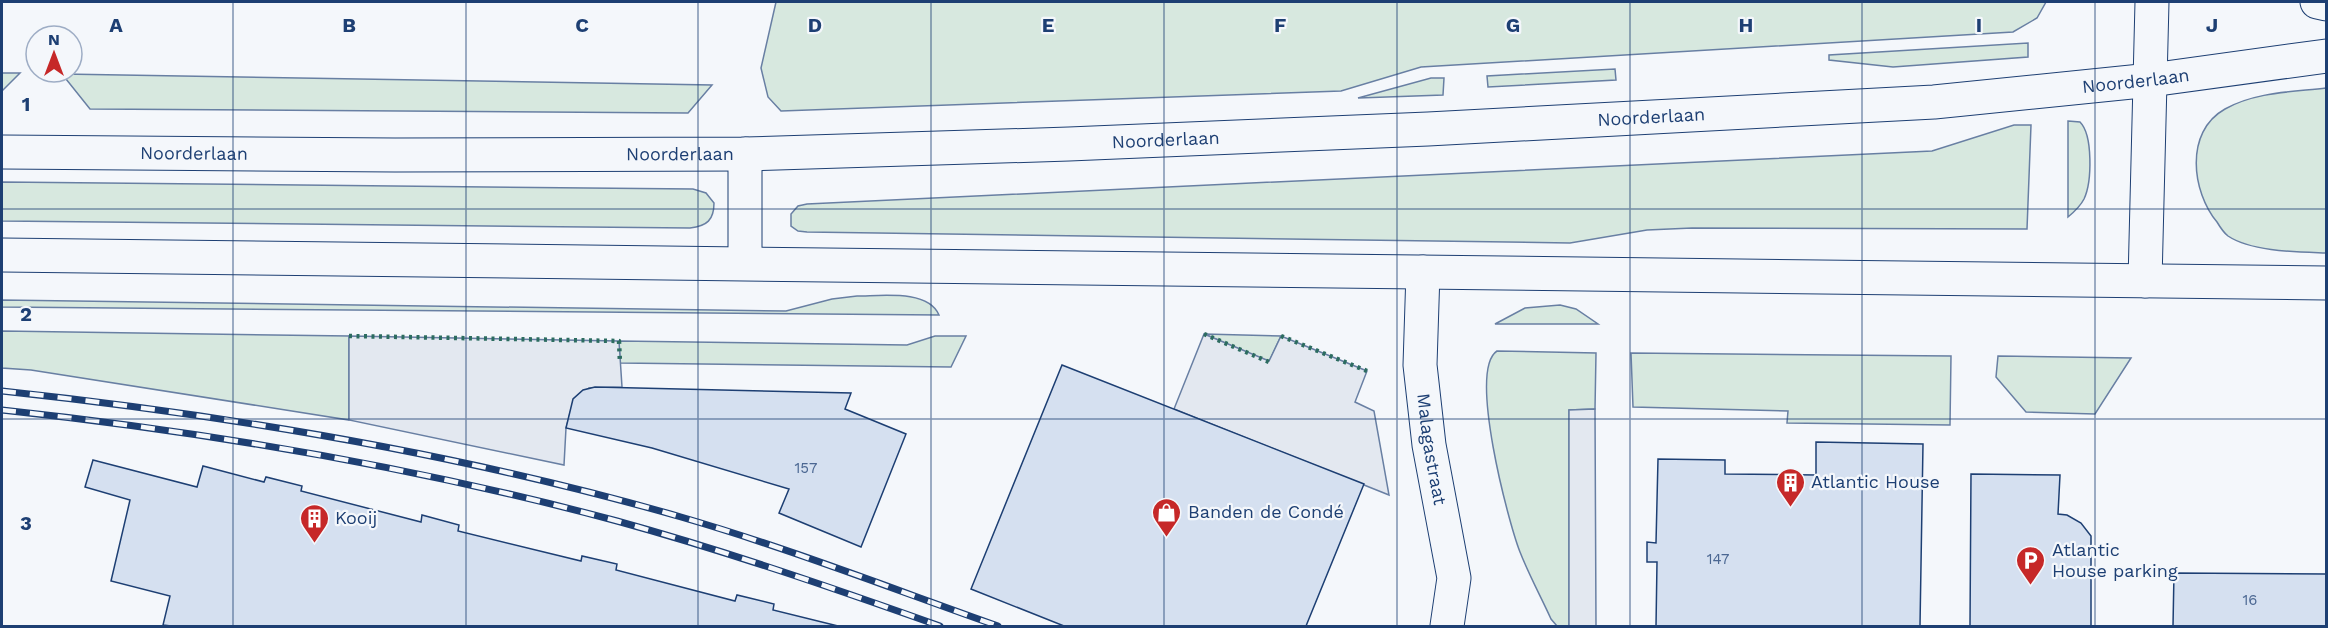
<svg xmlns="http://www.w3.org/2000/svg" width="2328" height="628" font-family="'Work Sans',sans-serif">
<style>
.green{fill:#d7e8df;stroke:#687fa3;stroke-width:1.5}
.parking{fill:#e3e8f0;stroke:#687fa3;stroke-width:1.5}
.building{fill:#d5e0f0;stroke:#1d3f73;stroke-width:1.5}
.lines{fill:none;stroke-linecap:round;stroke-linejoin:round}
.minor-casing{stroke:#1d3f73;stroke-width:35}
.major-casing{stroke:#1d3f73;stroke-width:35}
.minor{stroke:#f4f7fb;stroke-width:33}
.major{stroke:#f4f7fb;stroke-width:33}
.rail-casing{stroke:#1d3f73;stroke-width:7}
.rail{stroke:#f4f7fb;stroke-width:4.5;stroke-dasharray:14;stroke-linecap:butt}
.hedge{stroke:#2c6c60;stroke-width:4.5;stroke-dasharray:3 4.5;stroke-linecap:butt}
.grid{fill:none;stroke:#1d3f73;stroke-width:1.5;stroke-opacity:0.55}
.labels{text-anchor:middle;stroke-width:4.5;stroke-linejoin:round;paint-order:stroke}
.number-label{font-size:15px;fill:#4b6792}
.street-label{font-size:18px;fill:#1d3f73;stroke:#f4f7fb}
.poi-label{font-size:18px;fill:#1d3f73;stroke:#f4f7fb;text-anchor:start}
.grid-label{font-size:20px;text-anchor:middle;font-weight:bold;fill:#1d3f73;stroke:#f4f7fb;stroke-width:4.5;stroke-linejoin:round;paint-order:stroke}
</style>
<rect width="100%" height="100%" fill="#f4f7fb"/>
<g class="green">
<path d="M776 2H2046L2037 18 2013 32 1421 67 1341 91 781 111 768 97 761 68Z"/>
<path d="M2028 43V57L1893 67 1829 60V55Z"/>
<path d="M1615 69 1616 80 1488 87 1487 76Z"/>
<path d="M2 73H20L2 91Z"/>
<path d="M62 74 712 85 688 113 90 109Z"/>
<path d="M1431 78H1444L1443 95 1358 98Z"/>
<path d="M2326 88V253C2299 252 2252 252 2228 236 2224 233 2220 227 2217 222 2192 192 2184 132 2225 109 2255 92 2292 92 2326 88Z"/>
<path d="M2068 121 2080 122C2093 135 2092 182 2084 199 2080 207 2074 212 2068 217Z"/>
<path d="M2014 125H2031L2027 229 1692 228 1647 230 1570 243 807 232 798 231 791 226V214L798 206 807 204 1932 151Z"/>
<path d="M2 182 693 189 706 193 714 203C714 220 707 226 690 228L2 221Z"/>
<path d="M857 296C880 296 928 289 939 315L2 307V300L786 311 832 299Z"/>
<path d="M1560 305 1576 309 1598 324H1495L1525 308Z"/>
<path d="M2 331 349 336V420L31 370 2 368Z"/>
<path d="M1204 334 1281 336 1269 362Z"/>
<path d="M935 336H966L951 367 620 363 619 341 907 345Z"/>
<path d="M1497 351 1596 353 1595 409 1569 410V626H1557L1551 619C1541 597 1529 575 1520 552 1508 521 1468 370 1497 351Z"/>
<path d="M1631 353 1951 356 1950 425 1787 423 1788 411 1633 407Z"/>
<path d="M1998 356 2131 358 2095 414 2026 412 1996 377Z"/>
</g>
<g class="parking">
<path d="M1204 334 1269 361 1281 336 1367 371 1355 402 1374 411 1389 495 1174 409Z"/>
<path d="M349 336 619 341 622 387 589 388 574 399 566 428 564 465 349 420Z"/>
<path d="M1595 409 1596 626H1569V410Z"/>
</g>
<g class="building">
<path d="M1062 365 1364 484 1306 626H1064L971 589Z"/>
<path d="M595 387 851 393 845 409 906 434 861 547 779 513 789 489 652 448 566 428 573 399 583 390Z"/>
<path d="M1816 442 1923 444 1920 626H1656L1657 562H1647V542L1656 543 1658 459 1725 460V474L1816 475Z"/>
<path d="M93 460 197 487 203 466 264 482 266 477 302 486 301 491 421 522 422 515 459 525 458 531 581 561 582 556 617 564 616 570 735 601 737 595 774 604 773 610 838 626H171L163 625 170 596 111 581 130 500 85 487Z"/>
<path d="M1971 474 2060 475 2058 514 2067 515 2081 523 2091 536V626H1970Z"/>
<path d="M2174 573 2326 574V626H2173Z"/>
</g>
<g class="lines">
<defs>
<g id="minor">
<path id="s1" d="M1423 272 1420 365 1429 445 1454 578 1447 626"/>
<path d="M2145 281 2152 2"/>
</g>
<g id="major">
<path d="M2317 2 2326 4"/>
<path id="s2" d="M2 152 395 155 745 154 1069 144 1428 129 1934 102 2151 80 2326 56"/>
<path d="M2 255 2326 283"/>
<path d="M745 262V154"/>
</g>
</defs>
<use href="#minor" class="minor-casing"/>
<use href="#major" class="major-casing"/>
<use href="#minor" class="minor"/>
<use href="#major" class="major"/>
<defs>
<g id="rail">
<path d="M2 391C227 415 463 454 681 517 788 548 893 589 998 626"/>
<path d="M2 410C208 432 416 467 617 521 726 551 833 588 940 626"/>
</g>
</defs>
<use href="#rail" class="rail-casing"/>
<use href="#rail" class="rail"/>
<g class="hedge">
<path d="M1204 334 1269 362"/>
<path d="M349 336 619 341 620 363"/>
<path d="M1281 336 1367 371"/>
</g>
</g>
<path class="grid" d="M233 2V626M466 2V626M698 2V626M931 2V626M1164 2V626M1397 2V626M1630 2V626M1862 2V626M2095 2V626M2 209H2326M2 419H2326"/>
<defs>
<symbol id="building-pin" viewBox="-11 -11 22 30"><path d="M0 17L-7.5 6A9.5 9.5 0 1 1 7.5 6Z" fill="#c62828" stroke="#f4f7fb"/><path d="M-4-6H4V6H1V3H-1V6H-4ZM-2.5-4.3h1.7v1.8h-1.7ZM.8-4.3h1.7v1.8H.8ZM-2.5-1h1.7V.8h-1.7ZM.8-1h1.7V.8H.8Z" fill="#fff"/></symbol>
<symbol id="shop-pin" viewBox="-11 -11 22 30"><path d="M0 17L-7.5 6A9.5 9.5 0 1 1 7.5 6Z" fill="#c62828" stroke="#f4f7fb"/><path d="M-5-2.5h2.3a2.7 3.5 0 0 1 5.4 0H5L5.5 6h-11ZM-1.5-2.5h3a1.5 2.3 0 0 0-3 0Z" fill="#fff"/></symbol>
<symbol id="parking-pin" viewBox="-11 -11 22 30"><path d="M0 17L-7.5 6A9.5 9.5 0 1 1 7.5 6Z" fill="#c62828" stroke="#f4f7fb"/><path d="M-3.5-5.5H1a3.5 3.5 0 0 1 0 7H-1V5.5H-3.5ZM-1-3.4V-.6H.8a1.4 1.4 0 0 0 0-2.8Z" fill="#fff"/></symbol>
</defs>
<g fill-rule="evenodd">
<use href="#building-pin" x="1774" y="466" width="33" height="45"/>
<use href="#shop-pin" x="1150" y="496" width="33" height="45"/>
<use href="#building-pin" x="298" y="502" width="33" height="45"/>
<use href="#parking-pin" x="2014" y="544" width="33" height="45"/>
</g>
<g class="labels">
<g class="number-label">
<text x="806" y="473">157</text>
<text x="1718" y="564">147</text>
<text x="2250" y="605">16</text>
</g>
<g class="street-label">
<text dy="6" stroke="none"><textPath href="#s2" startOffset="2136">Noorderlaan</textPath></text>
<text dy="6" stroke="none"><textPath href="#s2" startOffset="1650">Noorderlaan</textPath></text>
<text dy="6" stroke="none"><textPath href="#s2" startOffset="1164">Noorderlaan</textPath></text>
<text dy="6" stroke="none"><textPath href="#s2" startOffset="192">Noorderlaan</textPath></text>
<text dy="6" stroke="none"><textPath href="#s2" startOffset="678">Noorderlaan</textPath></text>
<text dy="6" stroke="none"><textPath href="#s1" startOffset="178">Malagastraat</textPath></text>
</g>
<g class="poi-label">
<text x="1811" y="488">Atlantic House</text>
<text x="1188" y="518">Banden de Condé</text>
<text x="335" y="524">Kooij</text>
<text x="2052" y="556">Atlantic<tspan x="2052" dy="21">House parking</tspan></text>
</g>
</g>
<g class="grid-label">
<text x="116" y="32">A</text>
<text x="349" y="32">B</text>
<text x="582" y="32">C</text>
<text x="815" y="32">D</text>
<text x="1048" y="32">E</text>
<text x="1280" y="32">F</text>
<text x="1513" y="32">G</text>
<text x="1746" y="32">H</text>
<text x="1979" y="32">I</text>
<text x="2212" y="32">J</text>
<text x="26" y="111">1</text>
<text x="26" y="321">2</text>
<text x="26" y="530">3</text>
</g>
<rect width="2328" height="628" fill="none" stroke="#1d3f73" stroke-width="6"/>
<g transform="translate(54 54)"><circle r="28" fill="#f4f7fb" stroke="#9eadc5" stroke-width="1.5"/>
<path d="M0-4.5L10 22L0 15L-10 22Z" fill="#c62828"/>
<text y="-9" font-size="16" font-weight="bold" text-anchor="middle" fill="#1d3f73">N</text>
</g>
</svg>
